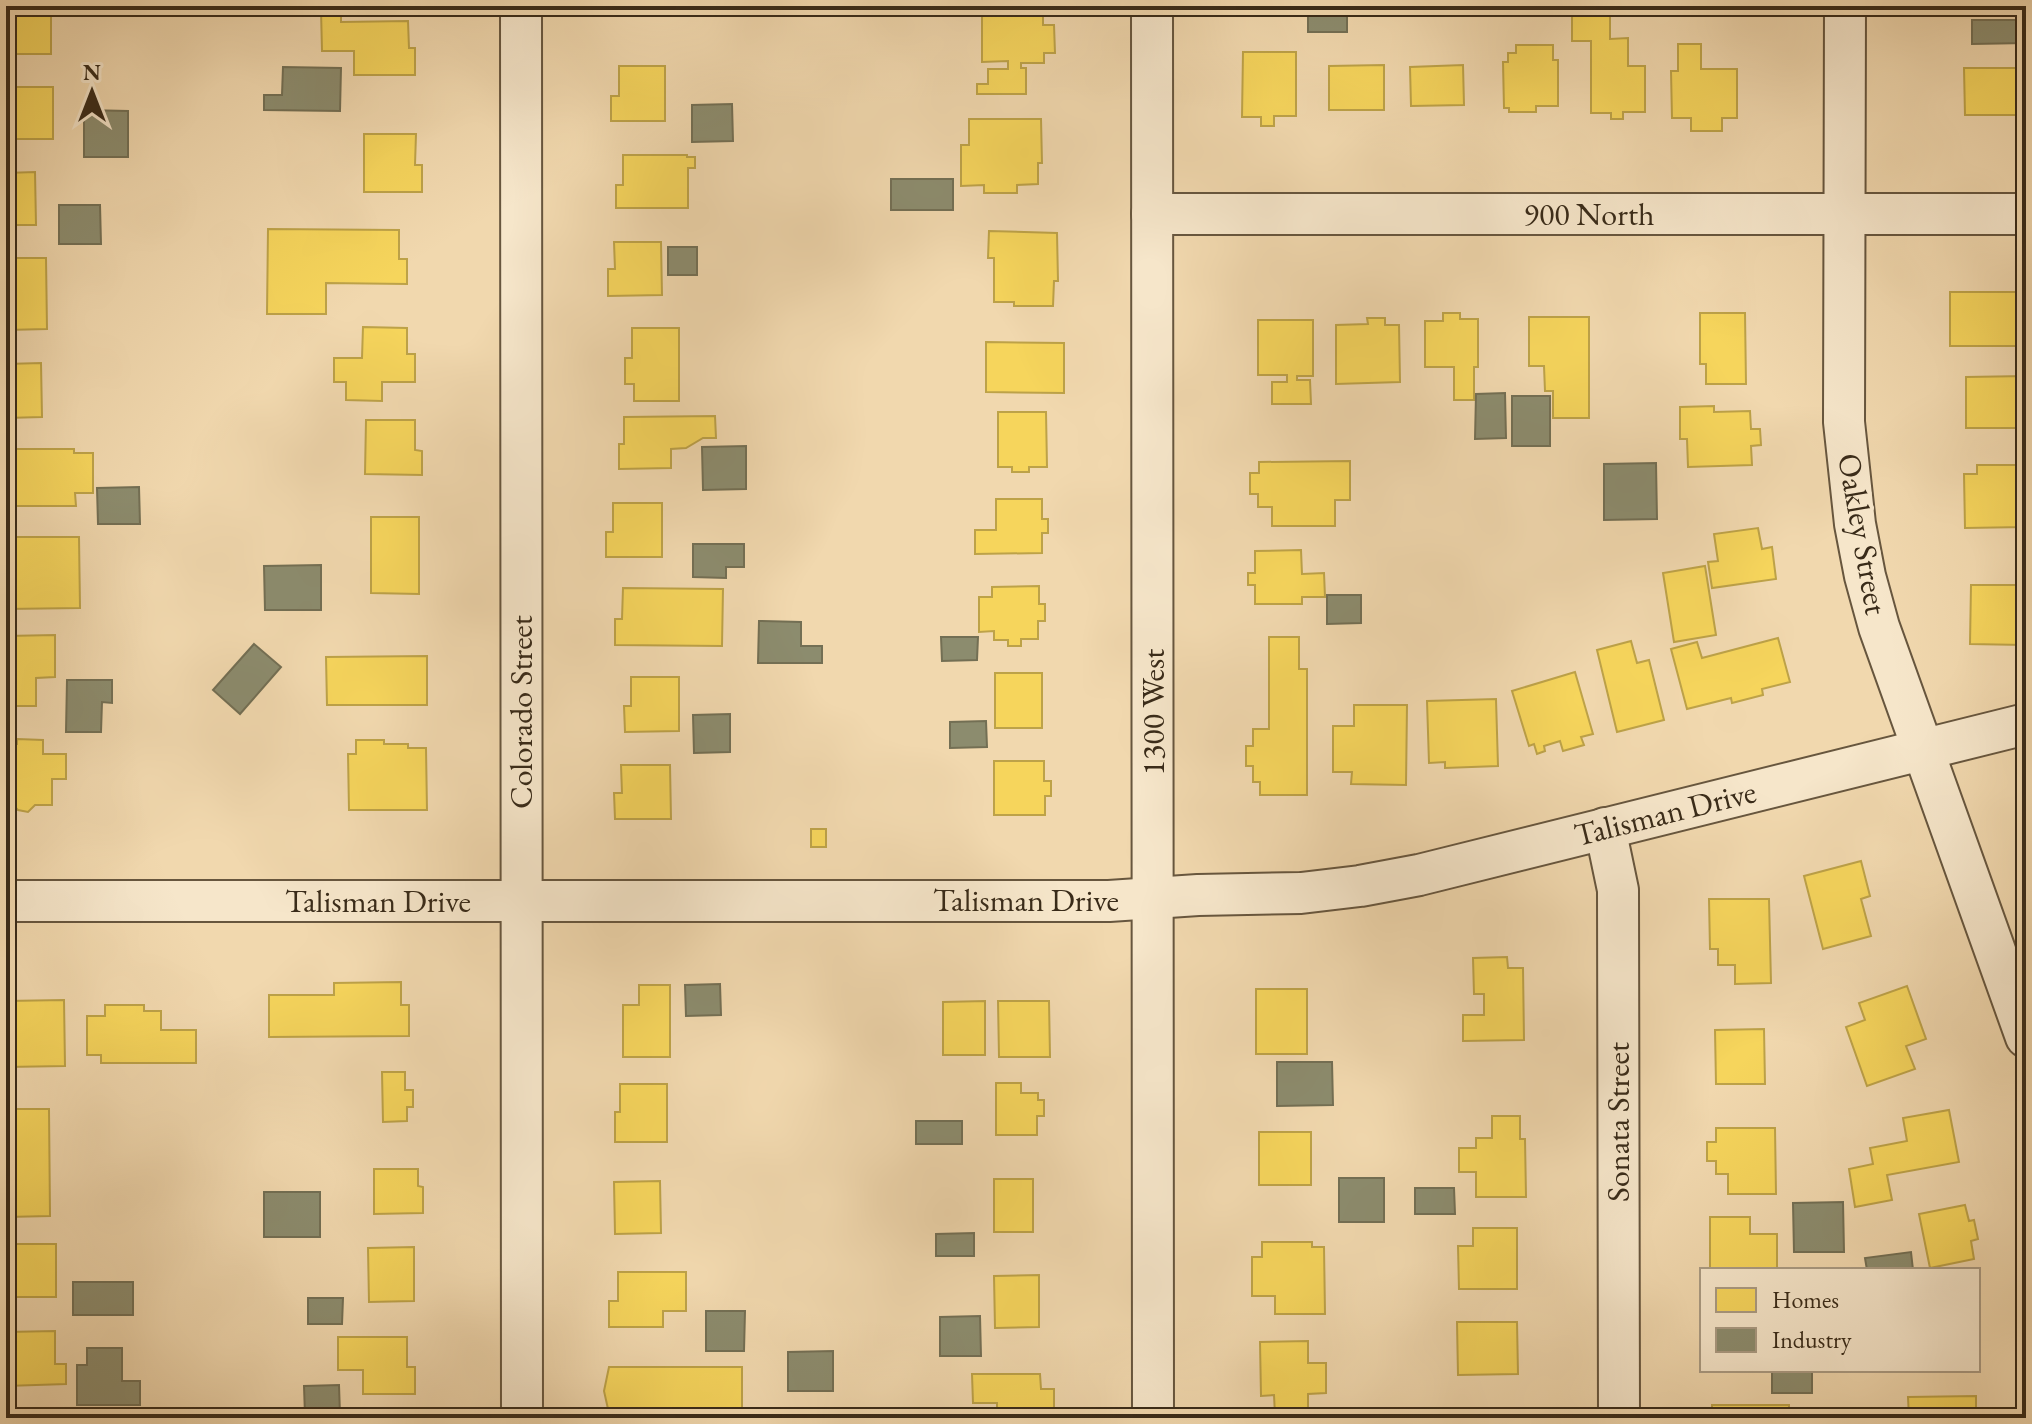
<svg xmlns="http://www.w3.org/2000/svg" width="2032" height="1424" font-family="'EB Garamond',serif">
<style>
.homes{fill:#f6d55c;stroke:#bda248;stroke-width:2}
.industry{fill:#8c8c6e;stroke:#736f54;stroke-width:2}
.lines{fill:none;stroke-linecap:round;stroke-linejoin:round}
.street-casing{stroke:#67563e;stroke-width:44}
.street{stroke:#f6e6ca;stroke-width:40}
.labels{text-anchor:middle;stroke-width:8;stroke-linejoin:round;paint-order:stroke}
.street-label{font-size:32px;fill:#392b19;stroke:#f6e6ca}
</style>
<rect width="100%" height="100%" fill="#f1d8ae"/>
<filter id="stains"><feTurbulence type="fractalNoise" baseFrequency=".0025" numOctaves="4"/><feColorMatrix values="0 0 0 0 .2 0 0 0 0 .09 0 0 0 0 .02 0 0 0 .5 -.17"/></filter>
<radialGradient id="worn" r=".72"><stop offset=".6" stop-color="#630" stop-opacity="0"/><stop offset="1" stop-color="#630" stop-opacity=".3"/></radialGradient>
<g class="homes">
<rect x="6" y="6" width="45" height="48"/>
<path d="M1572 6H1610V39L1628 38V66H1645V112H1623V119H1611V113H1591V41H1572Z"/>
<path d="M982 9H1043V25H1054L1055 53H1044V63H1021V68H1026V94H977V84H988V69H1008V61L982 62Z"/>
<path d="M321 10H341V22L408 21 409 48H415V75H354V51H322Z"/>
<path d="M1678 44H1701V69H1737V118H1722V131H1691V118H1672L1671 71H1678Z"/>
<path d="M1516 45H1553V60H1558V106H1536V112H1509V108H1504L1503 62H1508V53H1516Z"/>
<path d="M1243 52H1296V116H1274V126H1261V117H1242Z"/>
<path d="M1384 65V110H1329V66Z"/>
<path d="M1463 65 1464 105 1411 106 1410 67Z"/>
<path d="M619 66H665V121H611V96H619Z"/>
<path d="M1964 68H2018V115H1965Z"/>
<rect x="6" y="87" width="47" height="52"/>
<path d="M969 119H1041L1042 163H1038V184L1017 185V193H984V185L961 186V145H969Z"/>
<path d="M364 134H416L415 165H422V192H364Z"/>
<path d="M623 155H687V157H695V168H688V208H616V185H623Z"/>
<path d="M35 172 36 225H6V173Z"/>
<path d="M268 229 399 230V259H407V284L326 283V314H267Z"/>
<path d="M989 231 1057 233 1058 281H1054L1053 306H1014V302H994V258H988Z"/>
<path d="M614 242H661L662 295 608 296V269H615Z"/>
<path d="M6 258H46L47 329 6 330Z"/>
<path d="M1950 292H2019V296H2026V346H1950Z"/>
<path d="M1443 313H1460V319H1478V367H1474V400H1454V367H1425V321H1443Z"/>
<path d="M1700 313H1745L1746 384H1706V364H1700Z"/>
<path d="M1529 317H1589V418H1553V391H1545L1544 366H1529Z"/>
<path d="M1367 318H1385V325H1399L1400 382 1336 384V325L1368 324Z"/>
<path d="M1258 320H1313V376H1297V380H1310L1311 404H1272V382H1287V375H1258Z"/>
<path d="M363 327 407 328V354H415V382H382V401L346 400V382H334V358H362Z"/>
<path d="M632 328H679V401H634V384H625V358H632Z"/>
<path d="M986 342 1064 343V393L986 392Z"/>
<path d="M41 363 42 417 6 418V364Z"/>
<path d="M2026 376V428H1966V377Z"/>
<path d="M1714 406V412L1750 411 1751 429H1760L1761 445 1751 446 1752 465 1688 467 1687 439H1680V407Z"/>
<path d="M998 412H1046L1047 467H1029V472H1012V467H998Z"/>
<path d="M715 416 716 438H703L686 448 671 449V468L619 469V444H624V417Z"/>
<path d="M366 420H415V450L422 451V475L365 474Z"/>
<path d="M6 449H74V453H93V493H75L76 506H6Z"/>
<path d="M1350 461V500H1335V526H1272V507H1258V494H1250V473H1259V462Z"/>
<path d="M1977 465H2024L2025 527 1965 528 1964 474H1977Z"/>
<path d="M996 499H1042V519H1048V533H1042V553L975 554V530H996Z"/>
<path d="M613 503H662V557H606V532H613Z"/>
<path d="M371 517H419V594L371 593Z"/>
<path d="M1758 528 1762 549 1772 547 1776 579 1712 588 1708 562 1718 561 1714 534Z"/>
<path d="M6 537H79L80 608 6 609Z"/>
<path d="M1301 550 1302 574 1324 573 1325 597H1302V604H1255V585H1248V573H1255V551Z"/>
<path d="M1705 566 1716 635 1674 642 1663 573Z"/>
<path d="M1971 585H2024V594H2026L2024 645 1970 644Z"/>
<path d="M1039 586V604H1045V621H1038V639H1021V646H1008V640H994V631L979 632V597H992V587Z"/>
<path d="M623 588 723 589 722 646 615 645V619H622Z"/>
<path d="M55 635V677L36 678V706H6V636Z"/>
<path d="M1269 637H1299V669H1307V795H1260V782H1253V766H1246V746H1253V729H1269Z"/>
<path d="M1778 638 1790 682 1762 689 1763 695 1732 703 1731 698 1687 709 1671 649 1697 642 1702 658Z"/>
<path d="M1631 641 1637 663 1649 660 1664 720 1617 732 1597 650Z"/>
<path d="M427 656V705H327L326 657Z"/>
<path d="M1575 672 1593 734 1581 737 1584 745 1563 751 1560 741 1544 746 1545 751 1537 754 1534 744 1529 746 1512 691Z"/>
<rect x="995" y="673" width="47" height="55"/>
<path d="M631 677H679V731L625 732 624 706H631Z"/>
<path d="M1496 699 1498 766 1445 768V762L1429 763 1427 701Z"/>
<path d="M1354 705H1407L1406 785 1351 784 1352 772H1333V726H1354Z"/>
<path d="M17 739 43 740V754H66V779H52V805H35L28 812 18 810 14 806H6V744H17Z"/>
<path d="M356 740H384V744H408V748H426L427 810H349L348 754H356Z"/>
<path d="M994 761H1044V781H1051V796H1045V815H994Z"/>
<path d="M621 765H670L671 819H615L614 793H622Z"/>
<rect x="811" y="829" width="15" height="18"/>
<path d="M1861 861 1870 896 1861 899 1871 936 1823 949 1804 876Z"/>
<path d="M1709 899H1769L1771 983 1735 984V965H1718V949H1710Z"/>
<path d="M1507 957 1508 968H1523L1524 1040 1463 1041V1015H1484V994H1474L1473 958Z"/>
<path d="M401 982V1005H409V1036L269 1037V995H334V983Z"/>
<path d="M639 985H670V1057H623V1005H639Z"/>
<path d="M1907 986 1926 1039 1906 1046 1915 1069 1867 1086 1846 1027 1865 1020 1859 1003Z"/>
<rect x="1256" y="989" width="51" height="65"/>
<path d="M64 1000 65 1066 6 1067V1001Z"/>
<path d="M985 1001V1055H943V1002Z"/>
<path d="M998 1001H1049L1050 1057H999Z"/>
<path d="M105 1005H144V1011H161V1030H196V1063H101V1055H87V1016H105Z"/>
<path d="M1764 1029 1765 1084H1716L1715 1030Z"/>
<path d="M382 1072H405V1090H413V1107H407V1121L383 1122Z"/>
<path d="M996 1083H1021V1093H1038V1100H1044V1116H1037V1135H996Z"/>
<path d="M620 1084H667V1142H615V1112H620Z"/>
<path d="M6 1109H49L50 1216 6 1217Z"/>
<path d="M1949 1110 1959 1162 1887 1175 1892 1200 1855 1207 1849 1169 1873 1164 1870 1148 1907 1141 1903 1118Z"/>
<path d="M1492 1116H1520V1139H1525L1526 1197H1476V1172H1459V1148H1476V1138H1492Z"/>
<path d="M1716 1128H1775L1776 1194H1728V1174H1716V1161H1707V1142H1716Z"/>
<rect x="1259" y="1132" width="52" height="53"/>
<path d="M374 1169H418V1186L423 1187V1213L374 1214Z"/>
<rect x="994" y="1179" width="39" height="53"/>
<path d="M660 1181 661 1233 615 1234 614 1182Z"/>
<path d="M1965 1205 1969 1221 1974 1220 1978 1239 1971 1241 1974 1259 1930 1268 1919 1214Z"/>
<path d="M1710 1217H1750V1234H1777V1270L1710 1268Z"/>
<path d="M1473 1228H1517V1289H1459L1458 1246H1473Z"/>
<path d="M1262 1242H1312V1247H1324L1325 1314H1275V1296H1252V1257H1262Z"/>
<rect x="6" y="1244" width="50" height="53"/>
<path d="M414 1247V1301L369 1302 368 1248Z"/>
<path d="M618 1272H686V1311H663V1327H609V1301H618Z"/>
<path d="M1039 1275V1327L995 1328 994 1276Z"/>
<path d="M1457 1322H1517L1518 1374 1458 1375Z"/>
<path d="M55 1331V1364H66V1384L6 1386V1332Z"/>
<path d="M338 1337H407V1367H415V1394H363V1370H338Z"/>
<path d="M1308 1341V1363H1326V1393L1308 1394V1414L1275 1415 1274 1395 1261 1396 1260 1342Z"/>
<path d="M609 1367H742V1418H610L604 1391Z"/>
<path d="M972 1374H1040L1041 1389H1054V1418H997V1403H973Z"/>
<path d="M1976 1396V1418H1909L1908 1397Z"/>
<rect x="1712" y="1405" width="77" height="13"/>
<rect x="1471" y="1410" width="47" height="8"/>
</g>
<g class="industry">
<rect x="1308" y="6" width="39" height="26"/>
<path d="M1972 20H2026V43L1972 44Z"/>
<path d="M283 67 341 68 340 111 264 110V95H282Z"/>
<path d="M732 104 733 141 692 142V105Z"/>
<path d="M84 110 128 111V157H84Z"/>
<rect x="891" y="179" width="62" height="31"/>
<path d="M59 205H100L101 244H59Z"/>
<rect x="668" y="247" width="29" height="28"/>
<path d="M1505 393 1506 438 1475 439 1476 394Z"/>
<rect x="1512" y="396" width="38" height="50"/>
<path d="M746 446V489L703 490 702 447Z"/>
<path d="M1656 463 1657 519 1604 520V464Z"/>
<path d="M139 487 140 524H98L97 488Z"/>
<path d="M693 544H744V567H726V578L693 577Z"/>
<path d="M321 565V610H265L264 566Z"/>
<path d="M1327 595H1361V623L1327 624Z"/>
<path d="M759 621 801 622V646H822V663H758Z"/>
<path d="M941 637H978L977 660 942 661Z"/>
<path d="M254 644 281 667 240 714 213 690Z"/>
<path d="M67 680H112V703L102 702 101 732H66Z"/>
<path d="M730 714V752L694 753 693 715Z"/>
<path d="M986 721 987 747 950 748V722Z"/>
<path d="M720 984 721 1015 686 1016 685 985Z"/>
<path d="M1277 1062H1332L1333 1105 1277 1106Z"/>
<rect x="916" y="1121" width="46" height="23"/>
<rect x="1339" y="1178" width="45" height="44"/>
<path d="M1415 1188H1454L1455 1214H1415Z"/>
<rect x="264" y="1192" width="56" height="45"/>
<path d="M1843 1202 1844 1252H1794L1793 1203Z"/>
<path d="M974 1233V1256H936V1234Z"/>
<path d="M1911 1252 1913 1270H1867L1865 1258Z"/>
<rect x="73" y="1282" width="60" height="33"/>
<path d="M308 1298H343L342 1324H308Z"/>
<path d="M706 1311H745L744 1351H706Z"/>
<path d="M980 1316 981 1356H940V1317Z"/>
<path d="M87 1348H122V1381H140V1405H77V1365H87Z"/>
<path d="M833 1351V1391H788V1352Z"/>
<rect x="1772" y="1370" width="40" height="23"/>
<path d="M339 1385 340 1415H305L304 1386Z"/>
</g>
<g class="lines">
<defs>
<g id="street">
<path d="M521 6 522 1418"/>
<path d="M1152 6 1153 1418"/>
<path d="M1845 6 1844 422 1855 524 1865 576 1879 627 2026 1037"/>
<path d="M1152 214H2026"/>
<path d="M1605 828 1618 890 1619 1418"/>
<path d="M6 901H1109L1198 895 1301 893 1360 886 1419 875 2026 724"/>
</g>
</defs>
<use href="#street" class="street-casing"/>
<use href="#street" class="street"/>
</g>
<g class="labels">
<g class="street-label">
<text x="1589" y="225">900 North</text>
<text transform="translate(1863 534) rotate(80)" y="11">Oakley Street</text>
<text transform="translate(521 712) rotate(-90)" y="11">Colorado Street</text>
<text transform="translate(1153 712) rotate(-90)" y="11">1300 West</text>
<text transform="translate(1665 813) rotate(-14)" y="11">Talisman Drive</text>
<text x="1026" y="911">Talisman Drive</text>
<text x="378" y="912">Talisman Drive</text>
<text transform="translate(1618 1122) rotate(-90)" y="11">Sonata Street</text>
</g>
</g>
<rect width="2032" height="1424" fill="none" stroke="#f1d8ae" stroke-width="32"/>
<rect x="8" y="8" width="2016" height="1408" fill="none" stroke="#392b19" stroke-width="4"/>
<rect x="16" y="16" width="2000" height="1392" fill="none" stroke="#392b19" stroke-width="2"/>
<rect x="1700" y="1268" width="280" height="104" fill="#f6e6ca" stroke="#aa9b83" stroke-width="2"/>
<rect x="1716" y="1288" width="40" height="24" fill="#f6d55c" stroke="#aa9b83" stroke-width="2"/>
<text x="1772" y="1308" font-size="24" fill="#392b19">Homes</text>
<rect x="1716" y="1328" width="40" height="24" fill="#8c8c6e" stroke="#aa9b83" stroke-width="2"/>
<text x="1772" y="1348" font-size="24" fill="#392b19">Industry</text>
<g transform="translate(92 92)" stroke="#f6e6ca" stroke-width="6" paint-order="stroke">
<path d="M0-6L14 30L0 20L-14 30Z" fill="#392b19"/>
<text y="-12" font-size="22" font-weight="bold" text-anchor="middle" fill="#392b19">N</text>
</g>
<rect width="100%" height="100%" filter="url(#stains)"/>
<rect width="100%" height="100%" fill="url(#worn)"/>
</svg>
